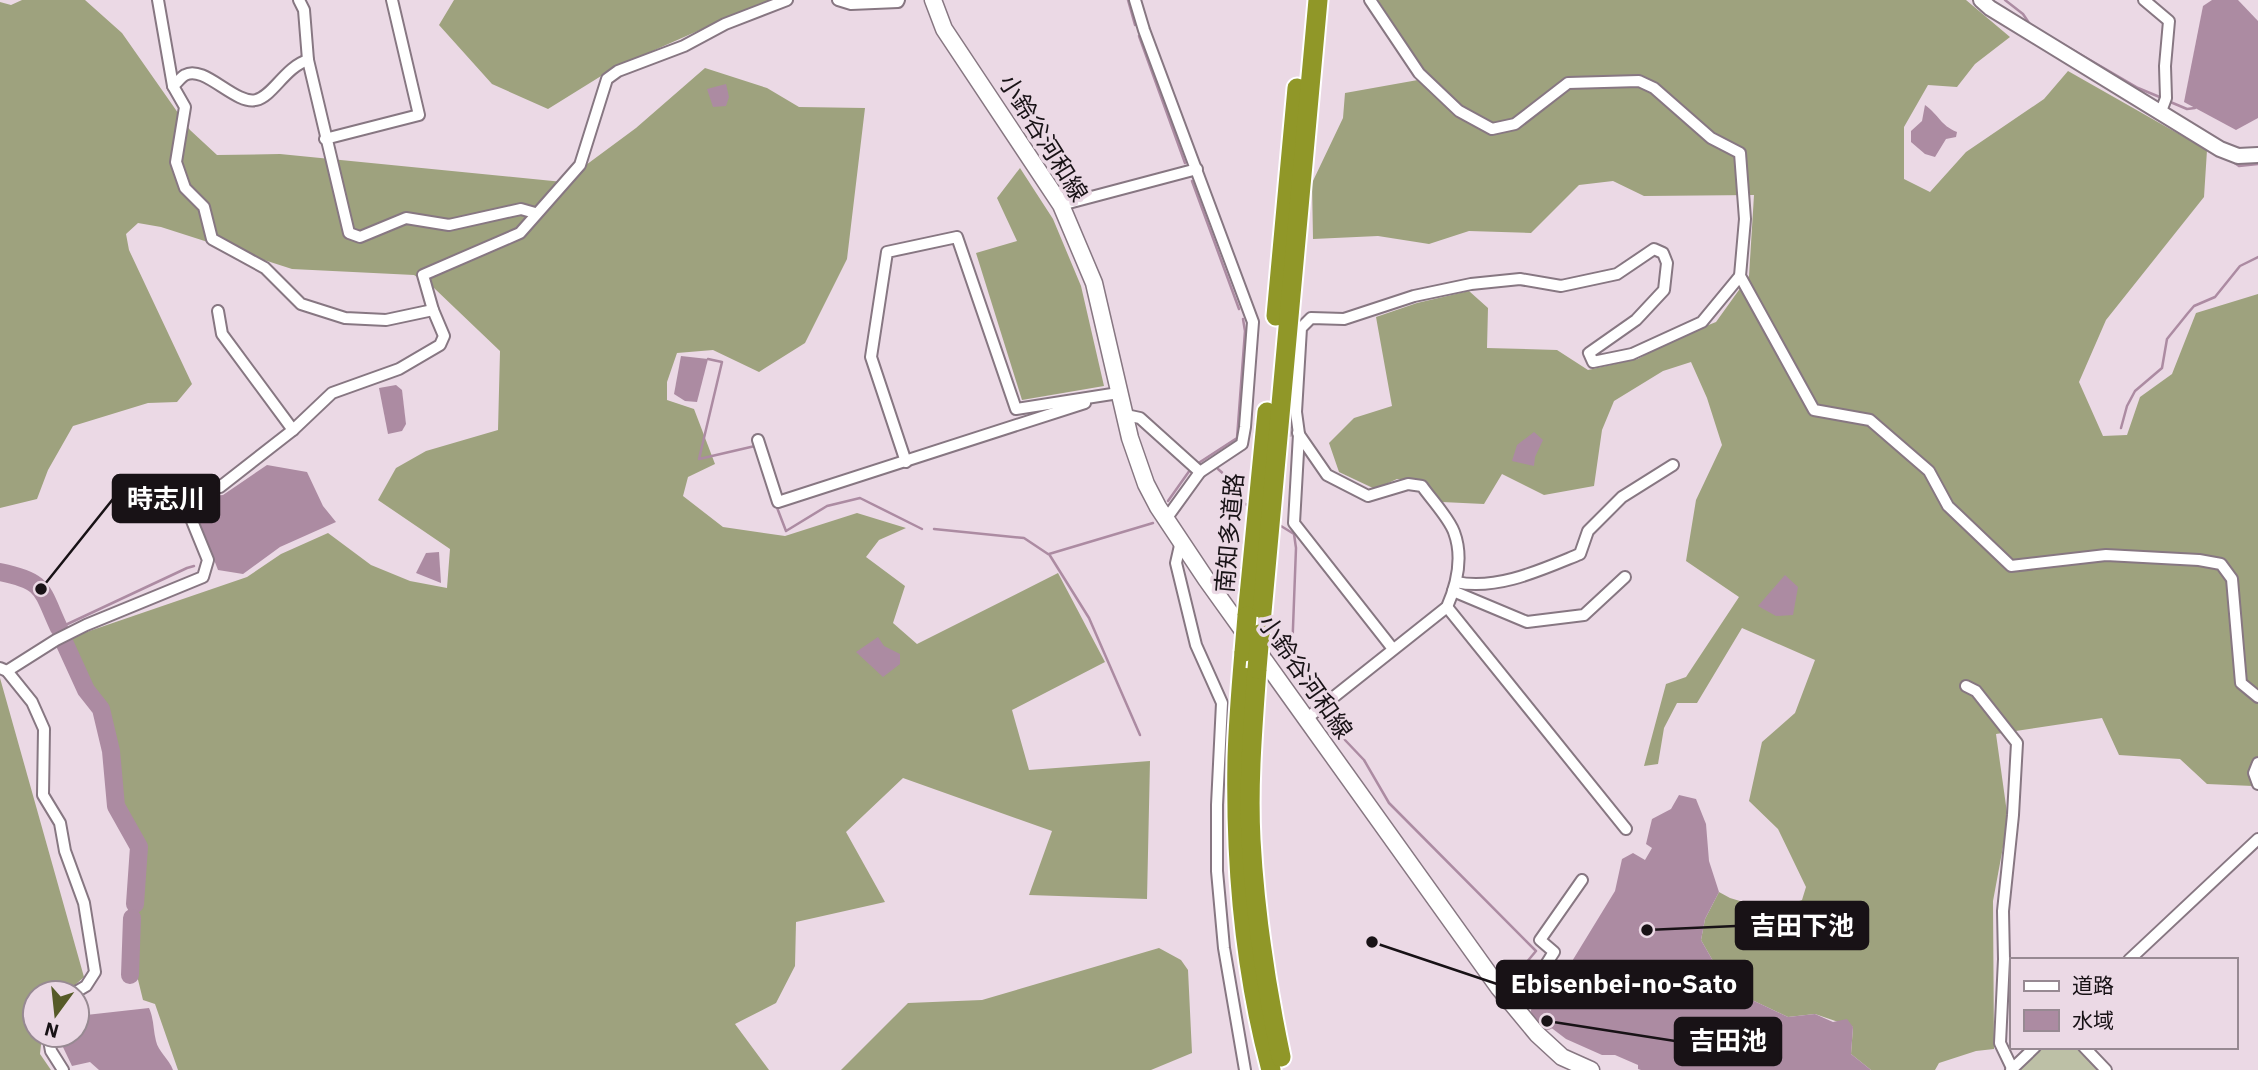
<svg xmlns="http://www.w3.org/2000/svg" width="2258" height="1070" font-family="'IBM Plex Sans','Noto Sans JP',sans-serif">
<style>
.green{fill:#bdc0a6}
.forest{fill:#9ea27e}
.water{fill:#ac8ba2}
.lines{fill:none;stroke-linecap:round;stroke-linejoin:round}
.stream{stroke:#ac8ba2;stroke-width:2.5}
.river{stroke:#ac8ba2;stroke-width:18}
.minor-tunnel{stroke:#cbbbc6;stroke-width:10;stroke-dasharray:10 5;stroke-linecap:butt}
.minor-casing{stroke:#877782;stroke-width:14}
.tertiary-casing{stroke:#877782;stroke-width:18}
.secondary-casing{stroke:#877782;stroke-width:19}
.motorway-casing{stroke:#fff;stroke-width:23}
.minor{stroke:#fff;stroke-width:10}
.tertiary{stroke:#fff;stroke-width:14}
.secondary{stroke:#fff;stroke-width:16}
.motorway{stroke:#909728;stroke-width:19}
.motorway-bridge-casing{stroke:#fff;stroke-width:23;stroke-linecap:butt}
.motorway-bridge{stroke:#909728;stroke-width:19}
.labels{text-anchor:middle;stroke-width:7;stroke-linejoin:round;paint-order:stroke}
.street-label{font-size:24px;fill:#181216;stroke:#ebd9e5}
.leader{fill:none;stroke:#181216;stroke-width:2.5}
.callout-dot{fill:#181216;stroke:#ebd9e5;stroke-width:2.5}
.callout{fill:#181216;stroke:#181216;stroke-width:2.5}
.callout-label{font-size:26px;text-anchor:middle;font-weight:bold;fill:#fff}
</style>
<rect width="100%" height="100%" fill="#ebd9e5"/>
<path class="green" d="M2041 1047H2076L2099 1070H2018Z"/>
<g class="forest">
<path d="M22 0H85L122 33 190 130 217 155 280 154 563 182 636 128 705 68 767 88 799 107 865 108 847 259 805 343 759 372 713 350 677 353 667 382V400L694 409 715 464 688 477 683 496 723 527 785 536 857 513 906 528 879 540 866 557 905 586 893 623 917 644 1058 573 1105 662 1012 710 1029 770 1150 761 1147 899 1029 895 1052 831 903 778 846 832 885 902 796 922 795 966 776 1003 735 1024 769 1070H178L155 1004 143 1000 125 927 146 846 120 805 117 751 95 692 69 638 247 577 281 554 328 533 371 565 410 581 447 588 450 549 378 500 396 468 426 451 498 430 500 351 434 288 414 275 292 269 161 227 138 223 126 234 129 250 192 384 177 402 148 403 73 426 48 470 37 499 0 508V2L11 5Z"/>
<path d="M454 0H774L718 22 614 68 548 109 492 84 439 25Z"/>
<path d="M1378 0H1966L2010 37 1975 64 1957 87 1928 85 1904 127V179L1930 192 1966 152 2044 99 2068 71 2207 150 2204 197 2106 320 2079 382 2103 436 2127 435 2140 397 2172 374 2196 313 2258 294V758L2250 773 2253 786 2207 784 2180 759 2119 755 2102 718 1996 734 2008 820 1993 901 1994 1049 1976 1051 1939 1063 1935 1070H1871L1851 1054 1853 1027 1815 1014 1788 1017 1752 1000 1717 968 1701 940 1705 919 1719 892 1730 898 1773 911 1802 900 1806 887 1778 829 1749 801 1762 742 1795 713 1815 660 1742 628 1697 703H1677L1664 728 1658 764 1644 766 1666 684 1686 677 1739 597 1686 561 1696 500 1722 445 1707 398 1691 362 1663 371 1614 401 1602 430 1594 486 1544 495 1502 474 1484 504 1442 502 1424 482 1397 479 1375 489 1339 472 1329 443 1354 418 1392 406 1376 317 1417 303 1469 291 1488 308 1487 348 1557 350 1588 370 1638 359 1681 336 1716 322 1749 276 1754 195 1644 196 1613 181 1579 185 1531 233 1469 231 1429 244 1378 236 1313 239 1312 183 1343 118 1345 93 1429 78Z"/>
<path d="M1020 168 1053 219 1081 286 1104 386 1022 400 976 253 1017 241 997 198Z"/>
<path d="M0 678 84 977 66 993H35V1035H42L40 1054 51 1070H0Z"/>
<path d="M1159 948 1181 960 1188 970 1192 1053 1151 1070H841L908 1003 982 1000Z"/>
</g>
<g class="water">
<path d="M2212 0H2238L2258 21V118L2236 130 2184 102 2203 6Z"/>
<path d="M726 84 729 97 726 106 713 107 707 89Z"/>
<path d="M1925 105C1940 116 1940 125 1957 132L1956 137 1946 139 1935 157 1925 154 1911 142V131L1922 121Z"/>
<path d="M681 356 708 359 697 402 685 401 674 394Z"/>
<path d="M396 385 402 390 406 424 402 431 388 434 379 388Z"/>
<path d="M1534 432 1543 440 1535 457 1534 466 1512 461 1517 445Z"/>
<path d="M267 465 307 472 323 506 336 522 280 547 243 574 218 570 190 498 223 495Z"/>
<path d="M439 552 441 583 416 573 426 553Z"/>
<path d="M1785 575 1798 587 1793 615 1776 616 1758 606Z"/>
<path d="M878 637 884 646 900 654V664L883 677 856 652Z"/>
<path d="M1679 795 1696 799 1706 824 1709 861 1719 892 1705 919 1701 940 1717 968 1752 1000 1788 1017 1815 1014 1833 1022 1847 1019 1853 1027 1851 1054 1871 1070H1641L1638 1069V1065L1615 1055H1602L1566 1039 1545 1023 1550 1019 1544 1007 1615 891 1622 859 1633 853 1645 860 1652 848 1646 844 1652 819 1671 809Z"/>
<path d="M149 1008C154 1019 153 1029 156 1041 158 1051 169 1059 173 1070H99L90 1062 72 1066 62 1045 63 1035H77V1016Z"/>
</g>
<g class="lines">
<g class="stream">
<path d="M1128 0 1135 25"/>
<path d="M2005 0 2023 14 2031 26"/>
<path d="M2037 29 2138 88 2162 98"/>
<path d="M1139 36 1185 163"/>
<path d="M2168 101 2187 109 2195 108"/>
<path d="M2229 159 2239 166 2258 164"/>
<path d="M1192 181 1239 309"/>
<path d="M708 359 722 362 699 459 755 446"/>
<path d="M2121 428 2127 406 2135 391 2162 368 2167 339 2188 313 2194 306 2215 297 2240 266 2258 257"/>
<path d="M1197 464 1237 438 1245 331 1243 319"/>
<path d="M1218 469 1235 484 1241 501 1247 505"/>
<path d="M1168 501 1190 470"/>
<path d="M776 505 786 531 827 506 860 498 922 529"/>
<path d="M1281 526 1294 534 1296 548 1292 654 1316 693"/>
<path d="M934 529 1024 538 1048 554"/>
<path d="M59 628 187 568 194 566"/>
<path d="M1326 707 1345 740 1364 760 1389 803 1536 951 1521 969"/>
<path d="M1140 735 1089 618 1049 554 1153 523"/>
<path d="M1517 984 1540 1011"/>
</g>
<g class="river">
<path d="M0 572C45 581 41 589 59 628"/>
<path d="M65 644 86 690 101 709 111 751 116 806 139 847 135 904"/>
<path d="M130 975 132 918"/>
<path d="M1540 1011 1547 1021"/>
</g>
<path class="minor-tunnel" d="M1254 428 1293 432"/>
<defs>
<g id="minor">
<path d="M158 0 173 86 185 107 176 162 185 188 204 207 212 239 265 268 301 304 345 318 386 320 433 310"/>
<path d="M299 0 304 10 308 60 349 233 360 237 406 218 449 225 521 209 535 213"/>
<path d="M838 0 851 4 898 2 899 0"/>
<path d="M1135 0 1144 30 1253 322 1245 427 1242 444 1200 472 1166 519"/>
<path d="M1370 0 1419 73 1459 111 1492 129 1515 124 1568 83 1639 81 1654 88 1711 138 1740 153 1745 219 1740 276 1814 410 1870 420 1929 471 1948 506 2011 566 2106 555 2199 560 2221 564 2232 579 2241 683 2258 697"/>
<path d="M2144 0 2169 21 2165 66 2166 98 2160 114"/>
<path d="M173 86C177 83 181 77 185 75 204 64 235 105 256 100 273 96 285 67 308 60"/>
<path d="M325 139 419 115 392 0"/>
<path d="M1061 205 1197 169"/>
<path d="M218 311 222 334 293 430"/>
<path d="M1126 415 1140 418 1200 472"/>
<path d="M1298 433 1327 475 1368 496 1408 484 1422 486C1431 499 1449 518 1454 532 1463 556 1457 584 1447 607L1306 719"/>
<path d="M758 440 778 502 1085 403"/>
<path d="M906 462 871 357 887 252 957 237 1016 409 1112 394"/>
<path d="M1181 541 1176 563 1196 645 1222 703 1217 805V871L1224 948 1245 1070"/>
<path d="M1456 582C1497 591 1543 569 1580 554L1588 531 1622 497 1673 465"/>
<path d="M1453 591 1527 622 1584 615 1625 577"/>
<path d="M1447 607 1626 829"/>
<path d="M1393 649 1294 523 1299 434 1296 412 1301 328 1311 318 1344 319 1414 296 1471 284 1520 279 1561 286 1617 274 1654 249 1663 253 1667 263 1664 290 1636 320 1589 353 1593 362 1632 354 1702 322 1740 276"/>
<path d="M0 668 7 671 32 702 44 729 43 795 60 823 65 851 84 903 95 972 86 986 74 993"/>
<path d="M7 671 56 640 86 625 203 577 208 560 183 499 184 490 220 487 293 430 332 393 399 369 440 345 444 336 433 310 423 275 520 233 580 165 607 79 618 71 684 46 725 24 787 0"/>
<path d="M1966 686 1976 691 2017 743 2013 815 2003 911 2004 959 2000 1043 2012 1068"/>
<path d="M2258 763 2254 773 2258 784"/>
<path d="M2129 960 2258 839"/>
<path d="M1499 988C1514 977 1527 982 1537 975 1544 970 1549 959 1554 952L1540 940 1582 880"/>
<path d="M48 1035 51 1051 63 1070"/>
<path d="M2084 1047 2106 1070"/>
<path d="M2011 1070 2035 1047"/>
</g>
<path id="tertiary" d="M1981 0 1990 8 2220 149 2238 156 2258 155"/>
<path id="secondary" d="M933 0 944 29 1061 205 1094 283 1130 438 1146 484 1158 507 1206 579 1499 988 1537 1034 1562 1057 1591 1070"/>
<g id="motorway">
<path d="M1276 316 1297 88"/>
<path d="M1247 616 1267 412"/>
<path d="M1260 634 1318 0"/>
<path d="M1244 652C1241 687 1238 723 1237 758 1235 863 1244 969 1271 1070"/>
<path d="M1257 669C1253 726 1248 783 1251 840 1255 913 1266 986 1281 1057"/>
</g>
</defs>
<use href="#minor" class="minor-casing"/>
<use href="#tertiary" class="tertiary-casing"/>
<use href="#secondary" class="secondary-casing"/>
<use href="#motorway" class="motorway-casing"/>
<use href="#minor" class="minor"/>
<use href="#tertiary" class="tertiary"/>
<use href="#secondary" class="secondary"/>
<use href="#motorway" class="motorway"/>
<defs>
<g id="motorway-bridge">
<path d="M1244 652 1247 616"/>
<path d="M1257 669 1260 634"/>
</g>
</defs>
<use href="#motorway-bridge" class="motorway-bridge-casing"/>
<use href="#motorway-bridge" class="motorway-bridge"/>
</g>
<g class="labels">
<g class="street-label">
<text transform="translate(1043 138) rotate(58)" y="8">小鈴谷河和線</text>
<text transform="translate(1230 533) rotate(-85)" y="8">南知多道路</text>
<text transform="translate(1305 677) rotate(55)" y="8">小鈴谷河和線</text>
</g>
</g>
<path class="leader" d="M41 589L113 499M1647 930L1736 926M1372 942L1497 984M1547 1021L1675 1041"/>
<g class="callout-dot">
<circle cx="41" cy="589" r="7"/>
<circle cx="1647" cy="930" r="7"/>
<circle cx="1372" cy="942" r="7"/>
<circle cx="1547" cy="1021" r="7"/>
</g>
<g class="callout">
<rect x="113" y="475" width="106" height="47" rx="7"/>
<rect x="1736" y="902" width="132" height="47" rx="7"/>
<rect x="1497" y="961" width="255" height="47" rx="7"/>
<rect x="1675" y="1018" width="106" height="47" rx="7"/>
</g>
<g class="callout-label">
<text x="166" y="508">時志川</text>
<text x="1802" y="935">吉田下池</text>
<text x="1624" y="993">Ebisenbei-no-Sato</text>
<text x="1728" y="1050">吉田池</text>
</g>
<rect x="2010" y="958" width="228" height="91" fill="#ebd9e5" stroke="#978992" stroke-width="2"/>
<rect x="2024" y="981" width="35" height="10" fill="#ffffff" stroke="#978992" stroke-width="2"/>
<text x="2072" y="993" font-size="21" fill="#181216">道路</text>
<rect x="2024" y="1010" width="35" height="21" fill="#ac8ba2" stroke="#978992" stroke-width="2"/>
<text x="2072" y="1028" font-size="21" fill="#181216">水域</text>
<g transform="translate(56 1014) rotate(195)"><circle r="33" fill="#ebd9e5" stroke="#978992" stroke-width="2"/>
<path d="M0-5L12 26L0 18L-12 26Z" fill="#565a28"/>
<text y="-10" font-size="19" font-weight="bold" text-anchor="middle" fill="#181216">N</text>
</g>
</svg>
